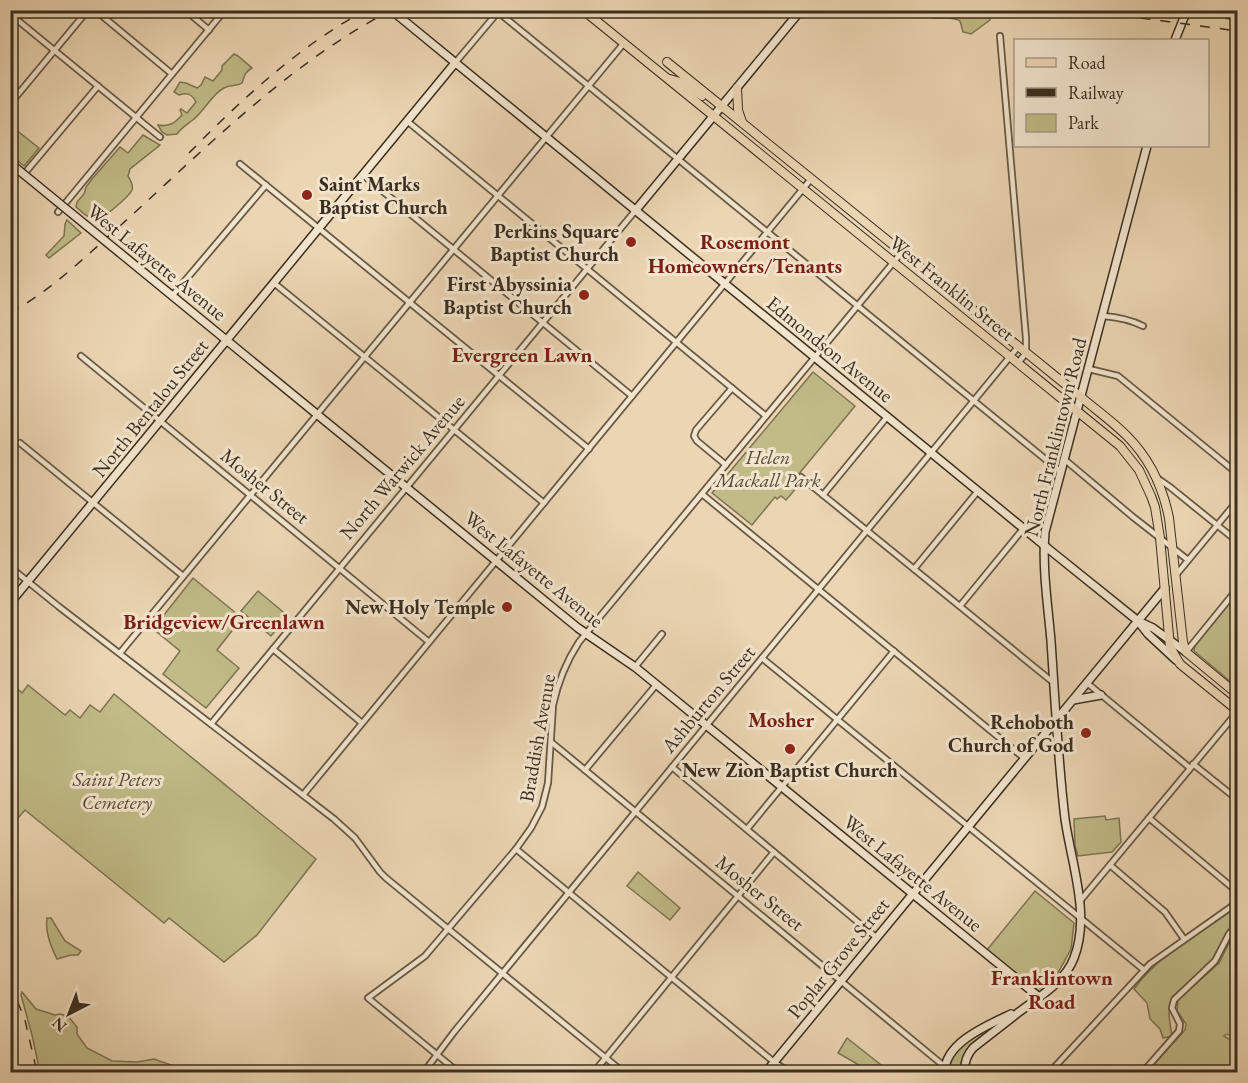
<svg xmlns="http://www.w3.org/2000/svg" width="1248" height="1083" font-family="'EB Garamond',serif">
<style>
.green{fill:#c0bb87;stroke:#7d7454;stroke-width:1.5}
.lines{fill:none;stroke-linecap:round;stroke-linejoin:round}
.street-casing{stroke:#665845;stroke-width:8}
.secondary-casing{stroke:#3a2e21;stroke-width:10}
.primary-casing{stroke:#3a2e21;stroke-width:10}
.street{stroke:#f2e4cd;stroke-width:4.5}
.secondary{stroke:#f2e4cd;stroke-width:7}
.primary{stroke:#ebd5b2;stroke-width:8}
.rail{stroke:#3a2e21;stroke-width:1.5;stroke-dasharray:10 10;stroke-linecap:butt}
.secondary-bridge-casing{stroke:#3a2e21;stroke-width:10;stroke-linecap:butt}
.secondary-bridge{stroke:#f2e4cd;stroke-width:7}
.poi-dot{fill:#8f2418;stroke:#f2e4cd;stroke-width:2}
.labels{text-anchor:middle;stroke-width:6;stroke-linejoin:round;paint-order:stroke}
.poi-label{font-size:20px;font-weight:bold;fill:#3a2e21;stroke:#f2e4cd;text-anchor:end}
.street-label{font-size:20px;fill:#3a2e21;stroke:#f2e4cd}
.park-label{font-size:20px;font-style:italic;fill:#554a35;stroke:#f2e4cd}
.neighbourhood-label{font-size:21px;font-weight:bold;fill:#7a1f14;stroke:#f2e4cd}
</style>
<rect width="100%" height="100%" fill="#ebd5b2"/>
<filter id="stains"><feTurbulence type="fractalNoise" baseFrequency=".00333" numOctaves="4"/><feColorMatrix values="0 0 0 0 .2 0 0 0 0 .09 0 0 0 0 .02 0 0 0 .5 -.17"/></filter>
<radialGradient id="worn" r=".72"><stop offset=".6" stop-color="#630" stop-opacity="0"/><stop offset="1" stop-color="#630" stop-opacity=".3"/></radialGradient>
<g class="green">
<path d="M887 11H988L990 20 971 34 963 32 960 21C951 16 945 19 936 18 929 18 923 14 916 14 903 13 900 16 887 11Z"/>
<path d="M234 54 238 56 252 68C244 73 245 75 242 83 236 87 231 84 224 88 212 94 205 110 194 119 188 124 181 128 177 134L167 135 162 132 158 125C169 127 175 123 182 115L180 110 181 109 187 113 196 102C192 94 187 92 179 95L174 92 180 82 186 83 197 88 201 85 205 77 213 81 222 70V66Z"/>
<path d="M10 125 39 148 24 166 11 155Z"/>
<path d="M143 135 160 145 130 169 128 176C130 180 134 185 132 190 128 199 105 215 97 222L84 214 76 207 77 202 84 194 86 187 92 179 120 147 128 153Z"/>
<path d="M67 220 81 233 49 258 46 255 64 236 65 224Z"/>
<path d="M813 372 855 406 793 481 798 486 786 500 781 496 777 499 775 497 752 525 712 493Z"/>
<path d="M193 578 242 618 217 650 239 668 206 708 163 674 180 651 153 629Z"/>
<path d="M258 591 288 616 271 636 241 611Z"/>
<path d="M1237 593V687L1194 651 1195 645Z"/>
<path d="M11 683 22 693 28 685 65 715 70 710 80 718 90 705 100 712 114 694 316 859 257 935 224 962 169 918 164 923 25 810 18 818 11 813Z"/>
<path d="M1105 816 1106 820 1119 818 1121 842 1112 852 1078 856 1075 846 1074 819Z"/>
<path d="M638 872 680 908 670 920 627 886Z"/>
<path d="M1035 891 1074 923 1071 949 1059 971 1040 992 987 950Z"/>
<path d="M1237 907V919C1226 930 1223 943 1215 956 1207 971 1186 985 1173 996 1166 1008 1170 1023 1172 1036L1163 1038 1160 1029 1150 1019 1147 1003 1134 989C1160 953 1202 932 1237 907Z"/>
<path d="M47 918H51L65 941 81 951 78 955H71L57 959C51 947 45 931 47 918Z"/>
<path d="M1237 929V1038L1227 1034 1224 1036 1237 1044V1072H1147L1185 1030 1186 1024 1177 1011 1178 1000 1219 963 1235 931Z"/>
<path d="M22 992 36 1009 55 1015 60 1014 68 1016 77 1027V1034L87 1048 112 1061 137 1062 154 1059 191 1072H40L32 1035 21 995Z"/>
<path d="M1001 1023 972 1047 962 1072H948C953 1044 977 1035 1001 1023Z"/>
<path d="M847 1038 890 1072H871L838 1053Z"/>
</g>
<g class="lines">
<defs>
<g id="street">
<path d="M95 10 172 74"/>
<path d="M185 10 209 30"/>
<path d="M10 14 160 137"/>
<path d="M1000 36 1026 338V353L1018 363"/>
<path d="M455 63 498 12 1061 472"/>
<path d="M10 104 88 10"/>
<path d="M407 121 766 416"/>
<path d="M240 164 589 449"/>
<path d="M363 175 632 396"/>
<path d="M26 176 24 174 98 86"/>
<path d="M58 212 225 10"/>
<path d="M274 283 544 503"/>
<path d="M172 296 266 185"/>
<path d="M1103 316C1117 317 1129 319 1143 326"/>
<path d="M81 356 429 642"/>
<path d="M1089 369 1118 376 1238 474"/>
<path d="M20 443 183 576"/>
<path d="M1064 459 1133 517 1188 560"/>
<path d="M726 465 697 441 694 436 696 430 732 388"/>
<path d="M801 477 1054 683"/>
<path d="M1157 478 1170 487 1238 542"/>
<path d="M702 494 1024 758"/>
<path d="M823 495 887 417"/>
<path d="M10 567 58 606 334 819 355 838 380 872 386 878 623 1072"/>
<path d="M914 569 978 491"/>
<path d="M1176 575 1238 500"/>
<path d="M960 606 1023 529"/>
<path d="M273 649 362 723"/>
<path d="M1186 652 1238 588"/>
<path d="M120 653 624 43"/>
<path d="M762 658 1144 970"/>
<path d="M635 667 662 634"/>
<path d="M1087 683 1190 768"/>
<path d="M211 724 635 211"/>
<path d="M551 742 944 1066"/>
<path d="M1193 764 1238 800"/>
<path d="M672 767 877 938"/>
<path d="M585 770 656 685"/>
<path d="M303 795 811 179"/>
<path d="M1149 818 1234 889 1238 893"/>
<path d="M747 829 894 651"/>
<path d="M516 849 774 1062 789 1072"/>
<path d="M1110 865 1165 912 1184 939"/>
<path d="M1080 901 1238 711"/>
<path d="M424 1072 454 1032 1018 347"/>
<path d="M458 1072 368 998 425 956 516 849 531 828 542 807 548 783 553 705C558 682 566 662 579 642L902 252"/>
<path d="M594 1072 774 852"/>
<path d="M1050 1072 1150 964 1238 902"/>
<path d="M1143 1072 1179 1031 1180 1024 1172 1008 1174 1000 1215 961 1229 934 1238 924"/>
</g>
<g id="secondary">
<path d="M396 14 1051 551 1138 621 1153 628 1186 652"/>
<path d="M1175 40 1187 10"/>
<path d="M635 211 801 10"/>
<path d="M120 253 578 628 635 667 1039 997"/>
<path d="M10 603 455 63"/>
<path d="M1138 621 1148 634 1176 660"/>
<path d="M1073 700 1101 695"/>
<path d="M766 1072 1165 588"/>
<path d="M945 1072C944 1043 988 1025 1011 1014"/>
<path d="M965 1072C964 1063 966 1056 973 1048 988 1036 1004 1024 1019 1012 1039 997 1065 982 1074 958 1091 915 1071 862 1065 819 1058 760 1055 700 1051 641 1048 606 1042 568 1045 532L1147 146"/>
</g>
<g id="primary">
<path d="M583 10 1120 446 1139 470 1151 496 1155 507 1160 538 1170 647 1180 664 1238 711"/>
<path d="M667 62 1081 397C1096 410 1113 422 1127 436 1150 459 1163 488 1169 518L1183 642 1186 652 1238 695"/>
<path d="M670 79 680 82 702 96"/>
<path d="M737 88 738 110 742 122"/>
</g>
</defs>
<use href="#street" class="street-casing"/>
<use href="#secondary" class="secondary-casing"/>
<use href="#primary" class="primary-casing"/>
<use href="#street" class="street"/>
<use href="#secondary" class="secondary"/>
<use href="#primary" class="primary"/>
<g class="rail">
<path d="M1081 10 1238 31"/>
<path d="M1166 10 1238 20"/>
<path d="M189 153C242 99 299 46 366 10"/>
<path d="M10 313C52 290 86 256 121 225 205 149 290 62 392 10"/>
<path d="M10 983 25 1020 37 1072"/>
</g>
<defs>
<g id="secondary-bridge">
<path d="M391 10 396 14"/>
<path d="M10 163 120 253"/>
</g>
</defs>
<use href="#secondary-bridge" class="secondary-bridge-casing"/>
<use href="#secondary-bridge" class="secondary-bridge"/>
</g>
<g class="poi-dot">
<circle cx="307" cy="195" r="6"/>
<circle cx="631" cy="242" r="6"/>
<circle cx="584" cy="295" r="6"/>
<circle cx="507" cy="607" r="6"/>
<circle cx="1086" cy="733" r="6"/>
<circle cx="790" cy="749" r="6"/>
</g>
<g class="labels">
<g class="poi-label">
<text x="319" y="191" text-anchor="start">Saint Marks<tspan x="319" dy="23">Baptist Church</tspan></text>
<text x="619" y="238">Perkins Square<tspan x="619" dy="23">Baptist Church</tspan></text>
<text x="572" y="291">First Abyssinia<tspan x="572" dy="23">Baptist Church</tspan></text>
<text x="495" y="614">New Holy Temple</text>
<text x="1074" y="729">Rehoboth<tspan x="1074" dy="23">Church of God</tspan></text>
<text x="790" y="777" text-anchor="middle">New Zion Baptist Church</text>
</g>
<g class="street-label">
<text transform="translate(157 262) rotate(39)" y="7">West Lafayette Avenue</text>
<text transform="translate(952 288) rotate(39)" y="7">West Franklin Street</text>
<text transform="translate(830 349) rotate(39)" y="7">Edmondson Avenue</text>
<text transform="translate(150 408) rotate(-51)" y="7">North Bentalou Street</text>
<text transform="translate(1055 437) rotate(-76)" y="7">North Franklintown Road</text>
<text transform="translate(402 467) rotate(-50)" y="7">North Warwick Avenue</text>
<text transform="translate(265 486) rotate(39)" y="7">Mosher Street</text>
<text transform="translate(534 569) rotate(39)" y="7">West Lafayette Avenue</text>
<text transform="translate(708 699) rotate(-50)" y="7">Ashburton Street</text>
<text transform="translate(537 738) rotate(-80)" y="7">Braddish Avenue</text>
<text transform="translate(913 873) rotate(39)" y="7">West Lafayette Avenue</text>
<text transform="translate(760 893) rotate(39)" y="7">Mosher Street</text>
<text transform="translate(838 958) rotate(-51)" y="7">Poplar Grove Street</text>
</g>
<g class="park-label">
<text x="768" y="464">Helen<tspan x="768" dy="23">Mackall Park</tspan></text>
<text x="117" y="786">Saint Peters<tspan x="117" dy="23">Cemetery</tspan></text>
</g>
<g class="neighbourhood-label">
<text x="745" y="249">Rosemont<tspan x="745" dy="24">Homeowners/Tenants</tspan></text>
<text x="522" y="362">Evergreen Lawn</text>
<text x="224" y="629">Bridgeview/Greenlawn</text>
<text x="781" y="727">Mosher</text>
<text x="1052" y="985">Franklintown<tspan x="1052" dy="24">Road</tspan></text>
</g>
</g>
<rect width="1248" height="1083" fill="none" stroke="#ebd5b2" stroke-width="36"/>
<rect x="12" y="12" width="1224" height="1059" fill="none" stroke="#3a2e21" stroke-width="3"/>
<rect x="18" y="18" width="1212" height="1047" fill="none" stroke="#3a2e21" stroke-width="1.5"/>
<rect x="1014" y="39" width="195" height="108" fill="#f2e4cd" stroke="#a89b88" stroke-width="1.5"/>
<rect x="1026" y="58" width="30" height="9" fill="#ebd5b2" stroke="#a89b88" stroke-width="1.5"/>
<text x="1068" y="69" font-size="18" fill="#3a2e21">Road</text>
<rect x="1026" y="88" width="30" height="9" fill="#3a2e21" stroke="#a89b88" stroke-width="1.5"/>
<text x="1068" y="99" font-size="18" fill="#3a2e21">Railway</text>
<rect x="1026" y="114" width="30" height="18" fill="#c0bb87" stroke="#a89b88" stroke-width="1.5"/>
<text x="1068" y="129" font-size="18" fill="#3a2e21">Park</text>
<g transform="translate(69 1014) rotate(222)" stroke="#f2e4cd" stroke-width="4.5" paint-order="stroke">
<path d="M0-4.5L10 22L0 15L-10 22Z" fill="#3a2e21"/>
<text y="-9" font-size="16" font-weight="bold" text-anchor="middle" fill="#3a2e21">N</text>
</g>
<rect width="100%" height="100%" filter="url(#stains)"/>
<rect width="100%" height="100%" fill="url(#worn)"/>
</svg>
